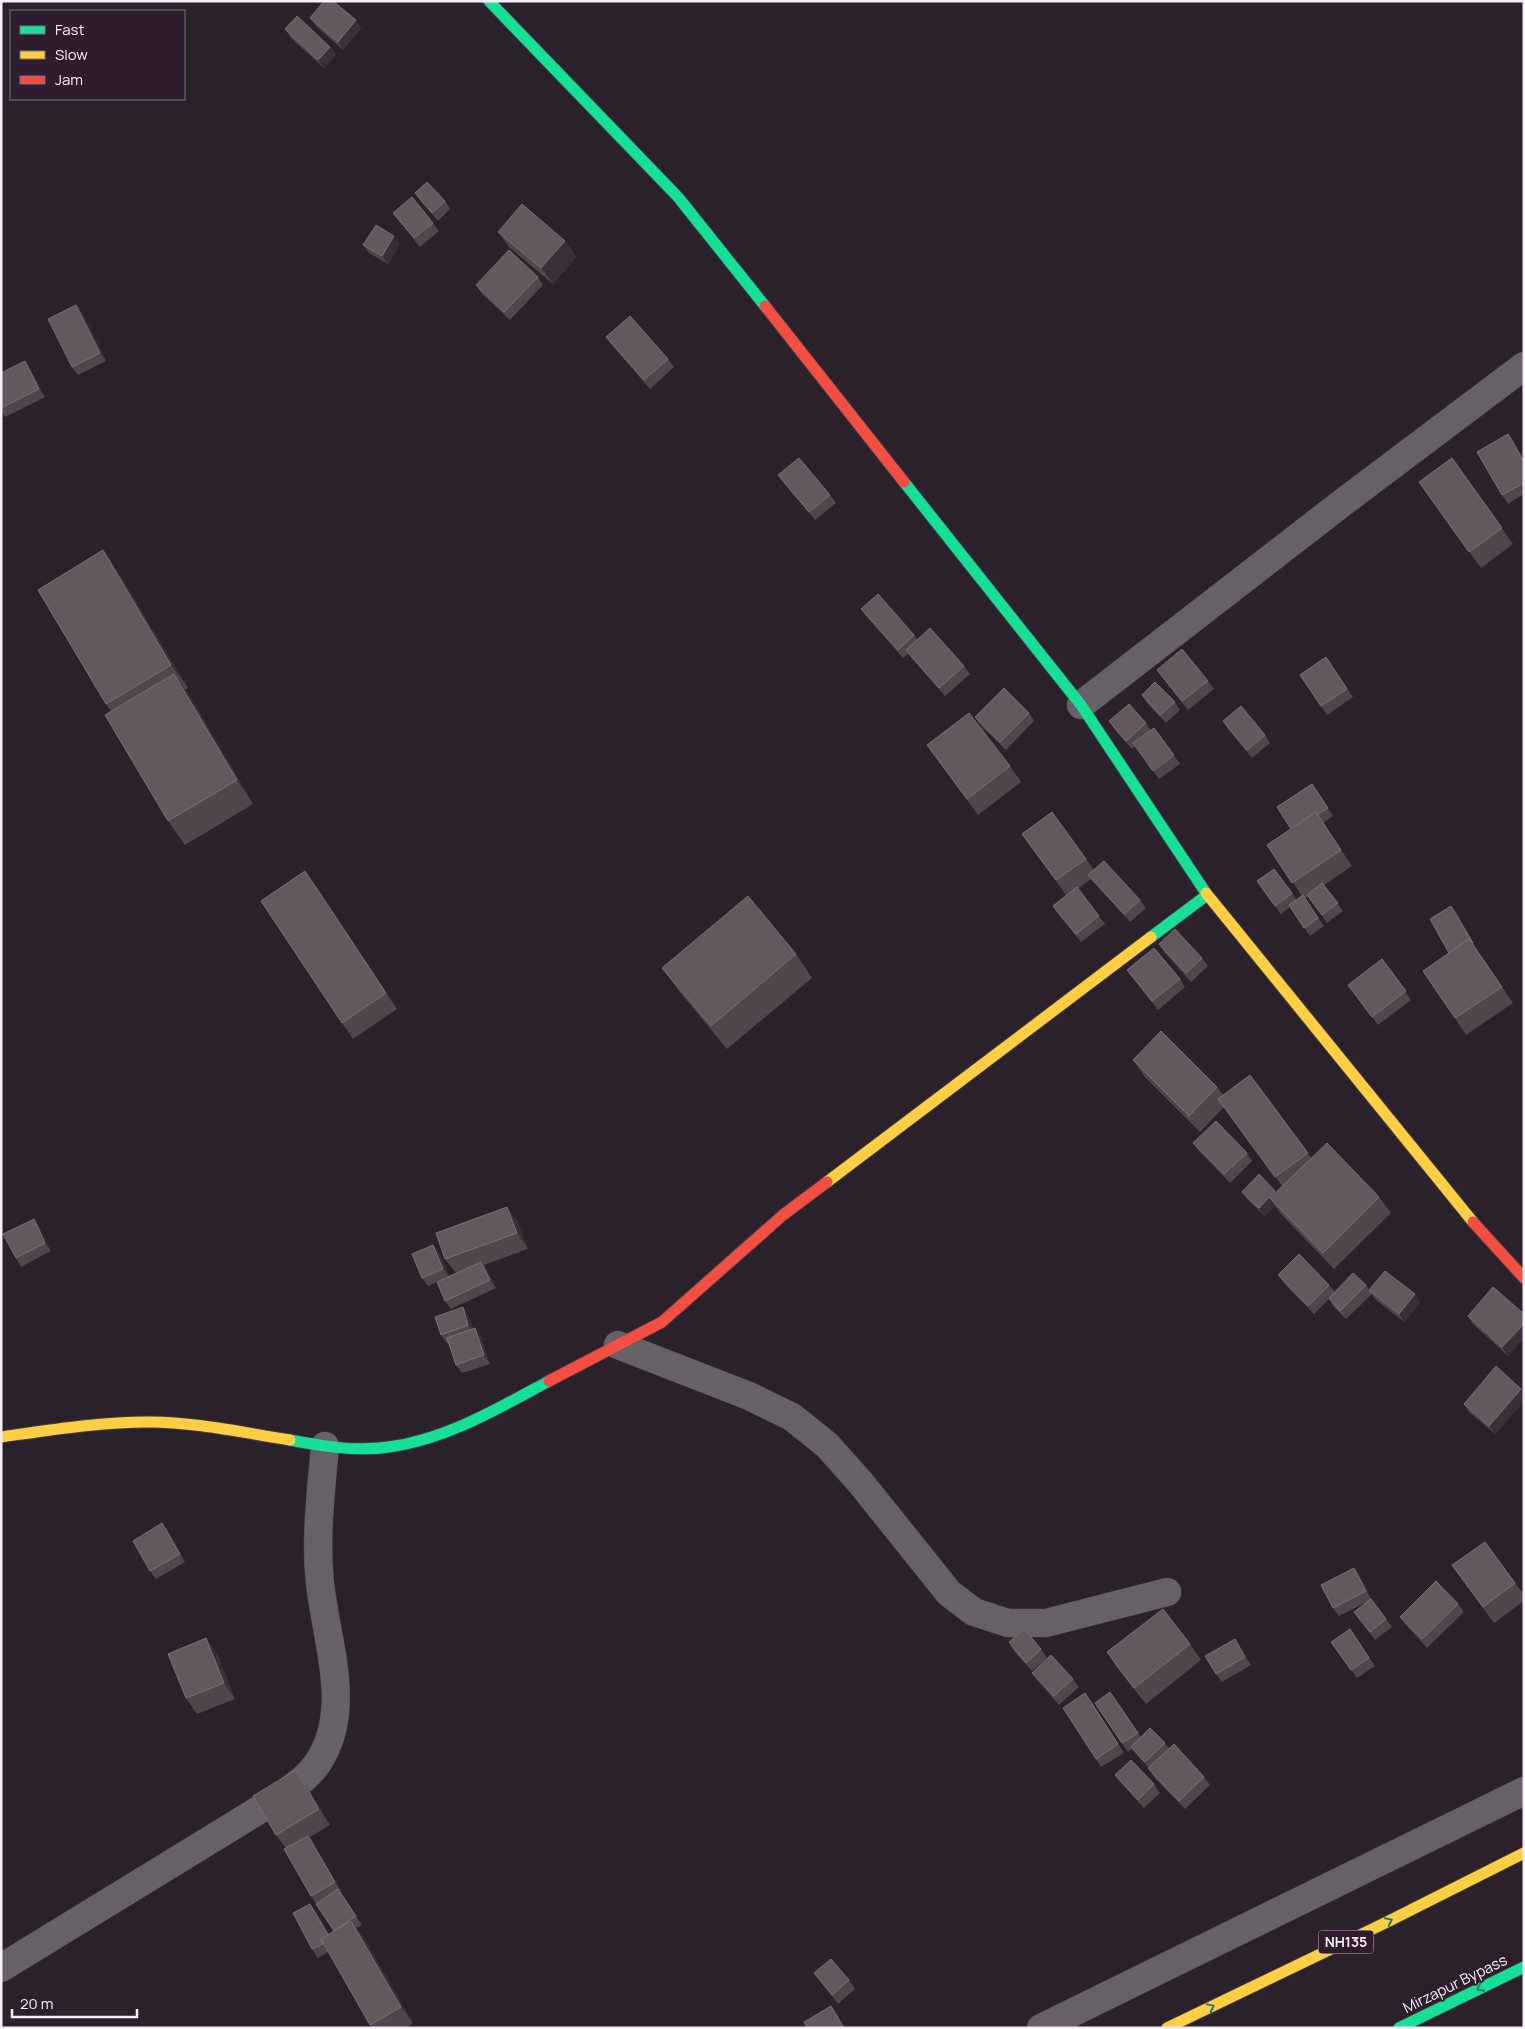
<svg xmlns="http://www.w3.org/2000/svg" width="1525" height="2029" font-family="Manrope,sans-serif">
<style>
.lines{fill:none;stroke-linecap:round;stroke-linejoin:round}
.street-casing{stroke:#443c45;stroke-width:29}
.fast-casing{stroke:#443c45;stroke-width:13}
.slow-casing{stroke:#443c45;stroke-width:13}
.jam-casing{stroke:#443c45;stroke-width:13}
.street{stroke:#676067;stroke-width:28}
.fast{stroke:#16e098;stroke-width:11}
.slow{stroke:#ffcf43;stroke-width:11}
.jam{stroke:#f24e42;stroke-width:11}
.wall{fill:#50464b}
.shaded-wall{fill:#392f36}
.building{fill:#62585e;stroke:#7a6f76}
.oneway{stroke:#227e64}
.labels{text-anchor:middle;stroke-width:4;stroke-linejoin:round;paint-order:stroke}
.shield{fill:#2e1d2f;stroke:#bdafbd;stroke-width:1}
.shield-label{font-size:14px;font-weight:bold;fill:#faedfa}
.street-label{font-size:15px;fill:#faedfa;stroke:#2e1d2f}
</style>
<rect width="100%" height="100%" fill="#2a212b"/>
<g class="lines">
<defs>
<g id="street">
<path d="M1081 705 1346 500 1524 366"/>
<path d="M618 1345 749 1396 792 1417 827 1445 860 1482 949 1593 974 1612 1008 1623H1046L1167 1592"/>
<path d="M1 1968 254 1813C274 1800 303 1784 317 1764 354 1711 326 1641 320 1583 315 1537 321 1492 325 1446"/>
<path d="M1041 2028 1524 1791"/>
</g>
<g id="fast">
<path d="M489 1 678 197 765 306"/>
<path d="M904 482 1081 705 1206 893"/>
<path d="M1151 937 1207 895"/>
<path d="M290 1440C322 1446 356 1452 389 1447 447 1439 499 1408 549 1381"/>
<path d="M1399 2028 1524 1967"/>
</g>
<g id="slow">
<path d="M1206 893 1473 1222"/>
<path d="M827 1182 1151 937"/>
<path d="M1 1437C50 1430 99 1422 149 1422 196 1422 244 1433 290 1440"/>
<path d="M1167 2028 1387 1922 1524 1853"/>
</g>
<g id="jam">
<path d="M765 306 904 482"/>
<path d="M1473 1222 1524 1278"/>
<path d="M549 1381 662 1322 783 1215 827 1182"/>
</g>
</defs>
<use href="#street" class="street-casing"/>
<use href="#fast" class="fast-casing"/>
<use href="#slow" class="slow-casing"/>
<use href="#jam" class="jam-casing"/>
<use href="#street" class="street"/>
<use href="#fast" class="fast"/>
<use href="#slow" class="slow"/>
<use href="#jam" class="jam"/>
</g>
<g class="wall">
<path d="M310 18 356 20 361 28 343 50 316 26Z"/>
<path d="M285 29 330 47 336 55 324 68 291 38Z"/>
<path d="M415 193 445 201 450 209 438 221 421 201Z"/>
<path d="M393 213 433 223 439 231 420 247Z"/>
<path d="M498 232 565 241 576 257 553 284 510 248Z"/>
<path d="M400 244 388 264 369 253 363 245Z"/>
<path d="M538 277 543 285 510 320 482 294 476 285Z"/>
<path d="M76 305 82 313 106 361 78 375 72 367Z"/>
<path d="M606 337 668 359 674 367 650 389 612 345Z"/>
<path d="M30 369 45 397 5 417 1 411V373Z"/>
<path d="M1508 434 1514 442 1524 460V494L1508 504 1502 495Z"/>
<path d="M1452 458 1513 544 1481 568 1419 482Z"/>
<path d="M778 475 830 495 836 503 815 520 784 483Z"/>
<path d="M103 550 119 574 188 688 185 690 191 698 253 804 185 845 168 821 111 711 106 704Z"/>
<path d="M861 609 914 635 918 640 964 666 970 674 945 696 908 654 903 658 867 617Z"/>
<path d="M1326 657 1353 697 1327 715 1300 675Z"/>
<path d="M1157 670 1208 681 1214 689 1188 710Z"/>
<path d="M1142 695 1175 702 1180 710 1166 723 1147 703Z"/>
<path d="M1029 713 1034 721 1006 750 981 726 975 717Z"/>
<path d="M1109 721 1146 723 1151 731 1154 728 1180 764 1159 779 1135 746 1132 749 1115 730Z"/>
<path d="M1223 721 1265 735 1270 743 1252 758 1228 729Z"/>
<path d="M927 745 1010 766 1021 782 978 815Z"/>
<path d="M1312 784 1333 816 1323 823 1352 866 1324 885 1343 911 1327 923 1308 896 1305 898 1324 926 1310 936 1290 907 1281 914 1257 881 1274 869 1297 900 1302 896 1267 845 1291 829Z"/>
<path d="M1052 812 1094 870 1140 900 1146 908 1130 922 1091 879 1078 889 1105 924 1081 942 1058 914 1053 906 1066 895 1022 834Z"/>
<path d="M317 887 397 1009 353 1039 342 1023Z"/>
<path d="M1451 906 1457 914 1478 952 1513 1003 1466 1035 1455 1018 1449 953Z"/>
<path d="M1159 944 1202 958 1208 966 1191 982 1164 952Z"/>
<path d="M796 954 812 978 727 1049 679 991 662 968Z"/>
<path d="M1382 959 1411 1000 1378 1025 1348 985Z"/>
<path d="M1127 970 1180 979 1185 987 1158 1010Z"/>
<path d="M1133 1060 1217 1087 1223 1095 1250 1075 1311 1158 1379 1197 1391 1213 1334 1269 1281 1214 1275 1206 1265 1216 1248 1200 1242 1192H1276L1282 1186 1224 1107 1200 1132 1144 1076Z"/>
<path d="M1193 1143 1247 1153 1252 1161 1230 1183 1199 1151Z"/>
<path d="M507 1207 518 1223 528 1249 484 1265 487 1270 496 1288 451 1309 445 1301 437 1282 428 1286 422 1278 433 1245 439 1253 449 1276 456 1273 445 1259Z"/>
<path d="M34 1219 39 1227 51 1251 21 1267 16 1258Z"/>
<path d="M1278 1275 1329 1285 1335 1292 1366 1285 1369 1290 1420 1302 1404 1322 1375 1299 1372 1294 1346 1319 1334 1307 1329 1299 1314 1314 1284 1283Z"/>
<path d="M463 1307 468 1316 473 1329 475 1328 481 1337 490 1364 462 1373 456 1365 449 1343H447L441 1335Z"/>
<path d="M1524 1314V1338L1508 1356 1473 1324 1468 1316Z"/>
<path d="M1521 1389 1524 1392V1401L1495 1434 1469 1412 1464 1404Z"/>
<path d="M162 1523 168 1532 185 1562 156 1579 150 1571Z"/>
<path d="M1485 1542 1524 1595V1601L1494 1623 1452 1565Z"/>
<path d="M1354 1568 1360 1576 1372 1600 1392 1627 1375 1640 1354 1612 1367 1602 1339 1616 1333 1608Z"/>
<path d="M1458 1604 1464 1612 1427 1648 1406 1625 1400 1617Z"/>
<path d="M1350 1629 1375 1666 1357 1678 1331 1642Z"/>
<path d="M206 1638 217 1654 235 1699 197 1714 186 1698Z"/>
<path d="M1009 1642 1041 1649 1047 1658 1032 1671 1014 1651Z"/>
<path d="M1190 1644 1201 1660 1146 1704 1118 1669 1107 1652Z"/>
<path d="M1240 1647 1251 1665 1222 1682 1216 1674Z"/>
<path d="M1032 1673 1073 1679 1079 1687 1059 1705 1038 1681Z"/>
<path d="M1110 1692 1141 1737 1165 1743 1169 1749 1204 1777 1210 1785 1185 1809 1154 1777 1148 1768H1149L1137 1755 1132 1749 1128 1752 1095 1703Z"/>
<path d="M1091 1701 1124 1753 1101 1767 1096 1759Z"/>
<path d="M1115 1775 1154 1784 1160 1793 1144 1808 1121 1783Z"/>
<path d="M307 1787 330 1825 310 1837 314 1844 341 1891H340L362 1925 356 1928 363 1937 413 2023 405 2028H372L328 1952 318 1958 312 1949 316 1912 329 1934 334 1931 311 1896 286 1848 276 1835Z"/>
<path d="M814 1973 849 1980 855 1989 838 2004Z"/>
</g>
<g class="shaded-wall">
<path d="M356 20 361 28 343 50 338 42Z"/>
<path d="M330 47 336 55 324 68 318 60Z"/>
<path d="M394 236 400 244 388 264 382 256Z"/>
<path d="M565 241 576 257 553 284 541 268Z"/>
<path d="M76 305 82 313 106 361 100 353Z"/>
<path d="M25 361 30 369 45 397 39 389Z"/>
<path d="M1508 434 1514 442 1524 460V462Z"/>
<path d="M103 550 119 574 188 688 171 665Z"/>
<path d="M174 674 191 698 253 804 237 780Z"/>
<path d="M1316 812 1327 828 1352 866 1341 850Z"/>
<path d="M305 871 317 887 397 1009 386 993Z"/>
<path d="M1451 906 1457 914 1478 951 1473 943Z"/>
<path d="M1275 1191 1281 1199 1270 1198 1275 1206 1265 1216 1259 1208Z"/>
<path d="M507 1207 518 1223 528 1249 517 1233Z"/>
<path d="M34 1219 39 1227 51 1251 45 1243Z"/>
<path d="M433 1245 439 1253 449 1277 443 1269Z"/>
<path d="M481 1262 487 1270 496 1288 490 1280Z"/>
<path d="M1415 1294 1420 1302 1404 1322 1399 1314Z"/>
<path d="M463 1307 468 1316 474 1334 468 1325Z"/>
<path d="M1524 1324V1338L1508 1356 1502 1347Z"/>
<path d="M475 1328 481 1337 490 1364 484 1355Z"/>
<path d="M1521 1389 1524 1392V1401L1495 1434 1489 1426Z"/>
<path d="M162 1523 168 1532 185 1562 180 1554Z"/>
<path d="M1354 1568 1360 1576 1372 1600 1366 1591Z"/>
<path d="M206 1638 217 1654 235 1699 224 1683Z"/>
<path d="M1235 1639 1240 1647 1251 1665 1245 1657Z"/>
<path d="M296 1770 307 1787 330 1825 319 1809Z"/>
<path d="M308 1836 314 1844 341 1891 335 1882Z"/>
<path d="M310 1904 316 1912 336 1948 330 1939Z"/>
<path d="M351 1921 363 1937 413 2023 401 2007Z"/>
<path d="M831 2006 837 2014 845 2028H844Z"/>
</g>
<g class="building">
<path d="M324 1H333L356 20 338 42 310 18Z"/>
<path d="M297 16 330 47 318 60 285 29Z"/>
<path d="M427 182 445 201 432 213 415 193Z"/>
<path d="M412 197 433 223 414 238 393 213Z"/>
<path d="M522 204 565 241 541 268 498 232Z"/>
<path d="M376 225 394 236 382 256 363 245Z"/>
<path d="M509 250 538 277 504 312 476 285Z"/>
<path d="M76 305 100 353 72 367 48 319Z"/>
<path d="M630 316 668 359 644 380 606 337Z"/>
<path d="M25 361 39 389 1 408V373Z"/>
<path d="M1508 434 1524 462V483L1502 495 1477 452Z"/>
<path d="M799 458 830 495 809 512 778 475Z"/>
<path d="M1452 458 1502 528 1469 552 1419 482Z"/>
<path d="M103 550 171 665 106 704 38 590Z"/>
<path d="M878 594 914 635 898 650 861 609Z"/>
<path d="M930 628 964 666 939 688 906 650Z"/>
<path d="M1182 649 1208 681 1182 701 1157 670Z"/>
<path d="M1326 657 1347 689 1321 706 1300 675Z"/>
<path d="M174 674 237 780 168 821 105 715Z"/>
<path d="M1155 682 1175 702 1160 715 1142 695Z"/>
<path d="M1004 688 1029 713 1000 742 975 717Z"/>
<path d="M1129 704 1146 723 1126 741 1109 721Z"/>
<path d="M1241 706 1265 735 1247 750 1223 721Z"/>
<path d="M969 713 1010 766 967 799 927 745Z"/>
<path d="M1154 728 1174 755 1153 771 1133 743Z"/>
<path d="M1312 784 1328 808 1317 815 1316 812 1291 829 1277 807Z"/>
<path d="M1052 812 1086 859 1056 880 1022 834Z"/>
<path d="M1316 812 1341 850 1292 883 1267 845Z"/>
<path d="M1104 861 1140 900 1124 914 1088 875Z"/>
<path d="M1274 869 1292 893 1275 906 1257 881Z"/>
<path d="M305 871 386 993 342 1023 261 901Z"/>
<path d="M1322 883 1338 903 1322 915 1307 895Z"/>
<path d="M1077 887 1099 916 1076 934 1053 906Z"/>
<path d="M1303 895 1318 918 1304 928 1289 905Z"/>
<path d="M748 896 796 954 711 1026 662 968Z"/>
<path d="M1451 906 1473 943 1469 939 1449 953 1430 919Z"/>
<path d="M1175 929 1202 958 1186 973 1159 944Z"/>
<path d="M1469 939 1502 987 1455 1018 1423 971Z"/>
<path d="M1154 948 1180 979 1152 1001 1127 970Z"/>
<path d="M1382 959 1406 991 1372 1017 1348 985Z"/>
<path d="M1161 1031 1217 1087 1189 1116 1133 1060Z"/>
<path d="M1250 1075 1308 1153 1275 1177 1218 1099Z"/>
<path d="M1216 1121 1247 1153 1224 1174 1193 1143Z"/>
<path d="M1327 1143 1379 1197 1323 1253 1270 1198Z"/>
<path d="M1259 1174 1275 1191 1259 1208 1242 1192Z"/>
<path d="M507 1207 517 1233 445 1259 436 1233Z"/>
<path d="M34 1219 45 1243 16 1258 3 1234Z"/>
<path d="M433 1245 443 1269 422 1278 412 1254Z"/>
<path d="M1299 1254 1329 1285 1308 1306 1278 1275Z"/>
<path d="M481 1262 490 1280 445 1301 437 1282Z"/>
<path d="M1385 1271 1415 1294 1399 1314 1369 1290Z"/>
<path d="M1353 1273 1366 1285 1340 1311 1329 1298Z"/>
<path d="M1493 1287 1524 1314V1324L1502 1347 1468 1316Z"/>
<path d="M463 1307 468 1325 441 1335 435 1317Z"/>
<path d="M475 1328 484 1355 456 1365 447 1338Z"/>
<path d="M1496 1366 1521 1389 1489 1426 1464 1404Z"/>
<path d="M162 1523 180 1554 150 1571 133 1541Z"/>
<path d="M1485 1542 1515 1583 1483 1607 1452 1565Z"/>
<path d="M1354 1568 1366 1591 1333 1608 1321 1585Z"/>
<path d="M1436 1581 1458 1604 1422 1639 1400 1617Z"/>
<path d="M1371 1599 1386 1619 1370 1632 1354 1612Z"/>
<path d="M1163 1609 1190 1644 1134 1688 1107 1652Z"/>
<path d="M1024 1629 1041 1649 1026 1663 1009 1642Z"/>
<path d="M1350 1629 1369 1658 1351 1670 1331 1642Z"/>
<path d="M206 1638 224 1683 186 1698 168 1654Z"/>
<path d="M1235 1639 1245 1657 1216 1674 1205 1656Z"/>
<path d="M1051 1655 1073 1679 1054 1696 1032 1673Z"/>
<path d="M1110 1692 1138 1733 1122 1743 1095 1703Z"/>
<path d="M1085 1693 1118 1744 1096 1759 1063 1708Z"/>
<path d="M1150 1728 1165 1743 1145 1762 1131 1747Z"/>
<path d="M1174 1744 1204 1777 1179 1801 1148 1768Z"/>
<path d="M1131 1760 1154 1784 1138 1800 1115 1775Z"/>
<path d="M296 1770 319 1809 276 1835 253 1796Z"/>
<path d="M308 1836 335 1882 311 1896 284 1849Z"/>
<path d="M338 1889 356 1916 334 1931 316 1904Z"/>
<path d="M310 1904 328 1935 321 1939 323 1944 312 1949 293 1913Z"/>
<path d="M351 1921 401 2007 370 2025 321 1939Z"/>
<path d="M831 1959 849 1980 832 1995 814 1973Z"/>
<path d="M831 2006 844 2028H807L804 2022Z"/>
</g>
<defs><path id="oneway-chevron" d="M-2-3.5L2.5 0L-2 3.5" fill="none" stroke-width="1.6" stroke-linecap="round" stroke-linejoin="round" transform="scale(1.25)"/></defs>
<g class="oneway">
<use href="#oneway-chevron" transform="translate(1389 1921) rotate(-26)"/>
<use href="#oneway-chevron" transform="translate(1480 1988) rotate(154)"/>
<use href="#oneway-chevron" transform="translate(1211 2007) rotate(-26)"/>
</g>
<g class="labels">
<rect class="shield" x="1318.5" y="1930.5" width="55" height="23" rx="4"/>
<g class="shield-label">
<text x="1346" y="1947">NH135</text>
</g>
<g class="street-label">
<text transform="translate(1455 1984) rotate(-26)" y="5">Mirzapur Bypass</text>
</g>
</g>
<rect width="1525" height="2029" fill="none" stroke="#faedfa" stroke-width="5"/>
<rect x="10" y="10" width="175" height="90" fill="#2e1d2f" stroke="#807080"/>
<rect x="20" y="26" width="25" height="8" fill="#16e098" stroke="#807080"/>
<text x="55" y="35" font-size="15" fill="#faedfa">Fast</text>
<rect x="20" y="51" width="25" height="8" fill="#ffcf43" stroke="#807080"/>
<text x="55" y="60" font-size="15" fill="#faedfa">Slow</text>
<rect x="20" y="76" width="25" height="8" fill="#f24e42" stroke="#807080"/>
<text x="55" y="85" font-size="15" fill="#faedfa">Jam</text>
<path d="M12 2009v8h125v-8" fill="none" stroke="#faedfa" stroke-width="2.5"/>
<text x="20" y="2009" font-size="15" fill="#faedfa" stroke="#2e1d2f" stroke-width="4" paint-order="stroke">20 m</text>
</svg>
